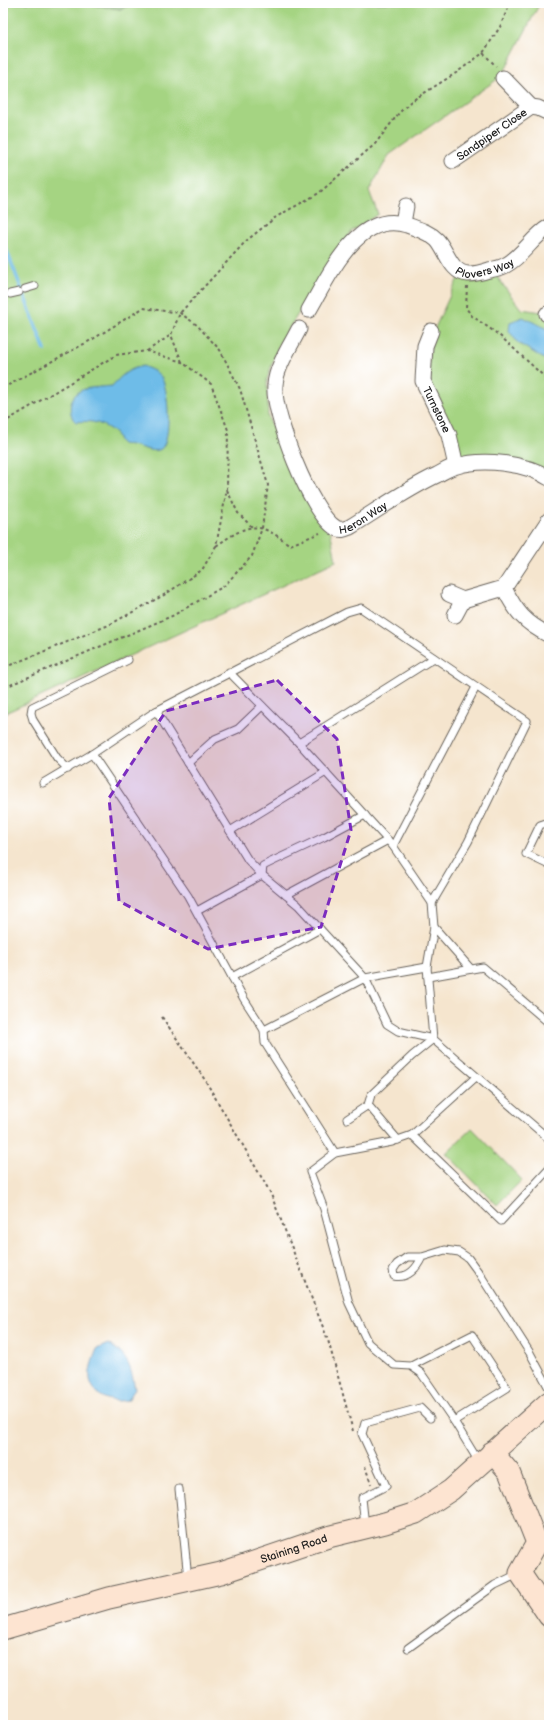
<svg xmlns="http://www.w3.org/2000/svg" width="552" height="1728" font-family="'Balsamiq Sans',sans-serif">
<style>
.green{fill:#a5d482;stroke:#60784f}
.forest{fill:#84b670;stroke:#506946}
.water{fill:#6ebce8;stroke:#456c82}
.lines{fill:none;stroke-linecap:round;stroke-linejoin:round}
.stream{stroke:#6ebce8;stroke-width:3.5}
.lane-casing{stroke:#68625a;stroke-width:9}
.street-casing{stroke:#68625a;stroke-width:17}
.secondary-casing{stroke:#68625a;stroke-width:23}
.path{stroke:#68625a;stroke-width:2;stroke-dasharray:3 3;stroke-linecap:butt}
.lane{stroke:#fff;stroke-width:7}
.street{stroke:#fff;stroke-width:15}
.secondary{stroke:#fde4d1;stroke-width:21}
.marked{fill:#7b2cbf;fill-opacity:0.2;stroke:#7b2cbf;stroke-width:3;stroke-dasharray:8 5;stroke-linejoin:round}
.labels{text-anchor:middle;stroke-width:3;stroke-linejoin:round;paint-order:stroke}
.street-label{font-size:11px;fill:#1c1c1c;stroke:#fff}
</style>
<rect width="100%" height="100%" fill="#fff"/>
<filter id="ink" filterUnits="userSpaceOnUse"><feTurbulence type="fractalNoise" baseFrequency=".025" numOctaves="2"/><feDisplacementMap in="SourceGraphic" scale="8" xChannelSelector="R" yChannelSelector="G"/><feConvolveMatrix kernelMatrix="1 2 1 2 8 2 1 2 1" color-interpolation-filters="sRGB"/></filter>
<filter id="wash" filterUnits="userSpaceOnUse"><feTurbulence type="fractalNoise" baseFrequency=".012" numOctaves="4" result="noise"/><feDisplacementMap in="SourceGraphic" scale="16" xChannelSelector="R" yChannelSelector="G"/><feGaussianBlur stdDeviation="0.9" result="paint"/><feColorMatrix in="noise" values="0 0 0 0 0 0 0 0 0 0 0 0 0 0 0 0 0 1.4 0 .05"/><feComposite in="paint" operator="in"/></filter>
<g filter="url(#wash)">
<rect width="100%" height="100%" fill="#f5e5ce"/>
<g class="green">
<path d="M3 3H78L120 9 137 3H540L502 76 389 155 369 191 378 214 352 231 334 257 279 344 267 379 268 417 293 473 330 529 336 561 3 714Z"/>
<path d="M495 274 521 309 542 312 549 321V476L463 462 430 384 429 355 434 330 459 276Z"/>
<path d="M472 1128 522 1180 497 1205 446 1153Z"/>
</g>
<path class="forest" d="M78 3H137L120 9Z"/>
<g class="water">
<path d="M523 317 549 330V362L518 343 509 331 510 322Z"/>
<path d="M143 366C149 369 157 371 161 377 169 388 172 440 161 449 154 454 139 446 131 445 129 444 124 445 122 444 118 442 118 436 116 434 104 423 92 420 76 422L73 419C68 409 70 397 80 391 86 387 104 387 112 386 122 375 128 369 143 366Z"/>
<path d="M108 1344C128 1355 131 1367 135 1389L128 1400C113 1403 97 1399 91 1383 87 1373 93 1359 97 1349Z"/>
</g>
<g class="lines">
<path class="stream" d="M3 241 45 350"/>
</g>
</g>
<g filter="url(#ink)">
<g class="lines">
<defs>
<g id="lane">
<path d="M25 289 35 286"/>
<path d="M10 294 19 292"/>
<path d="M229 672 299 743 393 846 432 903"/>
<path d="M156 711 248 860 262 875 298 905 365 978 387 1024 398 1031 433 1039"/>
<path d="M299 743 434 658"/>
<path d="M92 754 188 896 244 999 264 1030 365 978 427 967"/>
<path d="M188 763 215 739 238 729 262 706"/>
<path d="M68 769 57 758 33 720 31 713 32 707 128 660"/>
<path d="M43 783 92 754 156 711 347 612 361 608 527 721 468 842 432 903 434 927 427 967 433 1039 549 1139"/>
<path d="M549 822 540 825 526 854 549 865"/>
<path d="M230 831 326 772"/>
<path d="M393 846 476 687"/>
<path d="M286 895 388 840"/>
<path d="M197 911 262 875 263 866 269 863 324 837 365 815"/>
<path d="M434 927 471 969"/>
<path d="M232 977 320 929"/>
<path d="M428 977 483 967 549 1023"/>
<path d="M264 1030 265 1043 335 1153"/>
<path d="M368 1105 398 1140"/>
<path d="M347 1119 368 1105 371 1095 412 1056 433 1039"/>
<path d="M412 1135 501 1221 549 1169"/>
<path d="M422 1257C417 1268 408 1279 394 1276L393 1270 397 1264 407 1257H422L445 1250 459 1252 468 1258 479 1273 530 1353 549 1388"/>
<path d="M411 1366 472 1335 507 1388 454 1421 421 1373 411 1366 394 1365 368 1343 349 1303 324 1209 310 1172 335 1153 392 1142 412 1135 476 1077"/>
<path d="M454 1421 479 1462"/>
<path d="M179 1489 188 1579"/>
<path d="M365 1526 362 1498 386 1486 362 1434 365 1423 420 1408 430 1418"/>
<path d="M408 1648 495 1585 518 1574"/>
</g>
<g id="street">
<path d="M503 78 531 107"/>
<path id="s1" d="M453 161 531 107 538 108 549 113"/>
<path d="M403 223 406 206"/>
<path id="s2" d="M309 310C329 276 358 209 407 225 418 229 429 232 437 240 447 251 451 273 468 274 475 274 483 272 489 270 495 269 501 268 506 265 523 256 533 236 549 227"/>
<path d="M547 314 549 315"/>
<path id="s3" d="M299 329C291 345 276 367 275 385 272 413 311 514 336 528 341 531 345 529 350 527 379 509 407 489 437 475 443 472 450 467 457 466 483 458 526 463 549 478"/>
<path id="s4" d="M431 331 425 346 423 381 449 435 456 466"/>
<path d="M549 520 504 588C516 612 525 623 549 635"/>
<path d="M449 594 463 600 504 588"/>
<path d="M455 615 463 600"/>
</g>
<g id="secondary">
<path d="M492 1452 509 1472 537 1543 520 1573 549 1616"/>
<path id="s5" d="M3 1629 109 1598 221 1573 328 1537 385 1523 416 1513 451 1490 549 1402"/>
</g>
</defs>
<use href="#lane" class="lane-casing"/>
<use href="#street" class="street-casing"/>
<use href="#secondary" class="secondary-casing"/>
<g class="path">
<path d="M483 53 496 66"/>
<path d="M467 286 466 308 472 316 499 335 549 381"/>
<path d="M147 351 171 335"/>
<path d="M182 362 171 335 180 313 246 241 276 217 319 193 375 144 399 113 410 102 456 73 483 53 500 27 510 3"/>
<path d="M3 388 93 339 143 308 180 313 197 325 220 350 240 389 268 485 262 528 252 556 224 586 172 616 3 688"/>
<path d="M3 423 116 355 147 351 182 362 211 384 228 430 227 489 216 546 202 570 164 595 109 625 3 668"/>
<path d="M227 490 238 513 252 527"/>
<path d="M216 546C249 523 257 520 290 545L320 533"/>
<path d="M162 1017 205 1080 270 1192 328 1340 353 1431"/>
<path d="M365 1466 371 1484"/>
</g>
<use href="#lane" class="lane"/>
<use href="#street" class="street"/>
<use href="#secondary" class="secondary"/>
</g>
</g>
<path class="marked" d="M277 680 337 739 351 830 321 927 208 949 119 901 109 798 166 711Z"/>
<g class="labels">
<g class="street-label">
<text dy="4" stroke="none"><textPath href="#s1" startOffset="47">Sandpiper Close</textPath></text>
<text dy="4" stroke="none"><textPath href="#s2" startOffset="240">Plovers Way</textPath></text>
<text dy="4" stroke="none"><textPath href="#s4" startOffset="83">Turnstone</textPath></text>
<text dy="4" stroke="none"><textPath href="#s3" startOffset="250">Heron Way</textPath></text>
<text dy="4" stroke="none"><textPath href="#s5" startOffset="302">Staining Road</textPath></text>
</g>
</g>
<rect width="552" height="1728" fill="none" stroke="#fff" stroke-width="16"/>
</svg>
